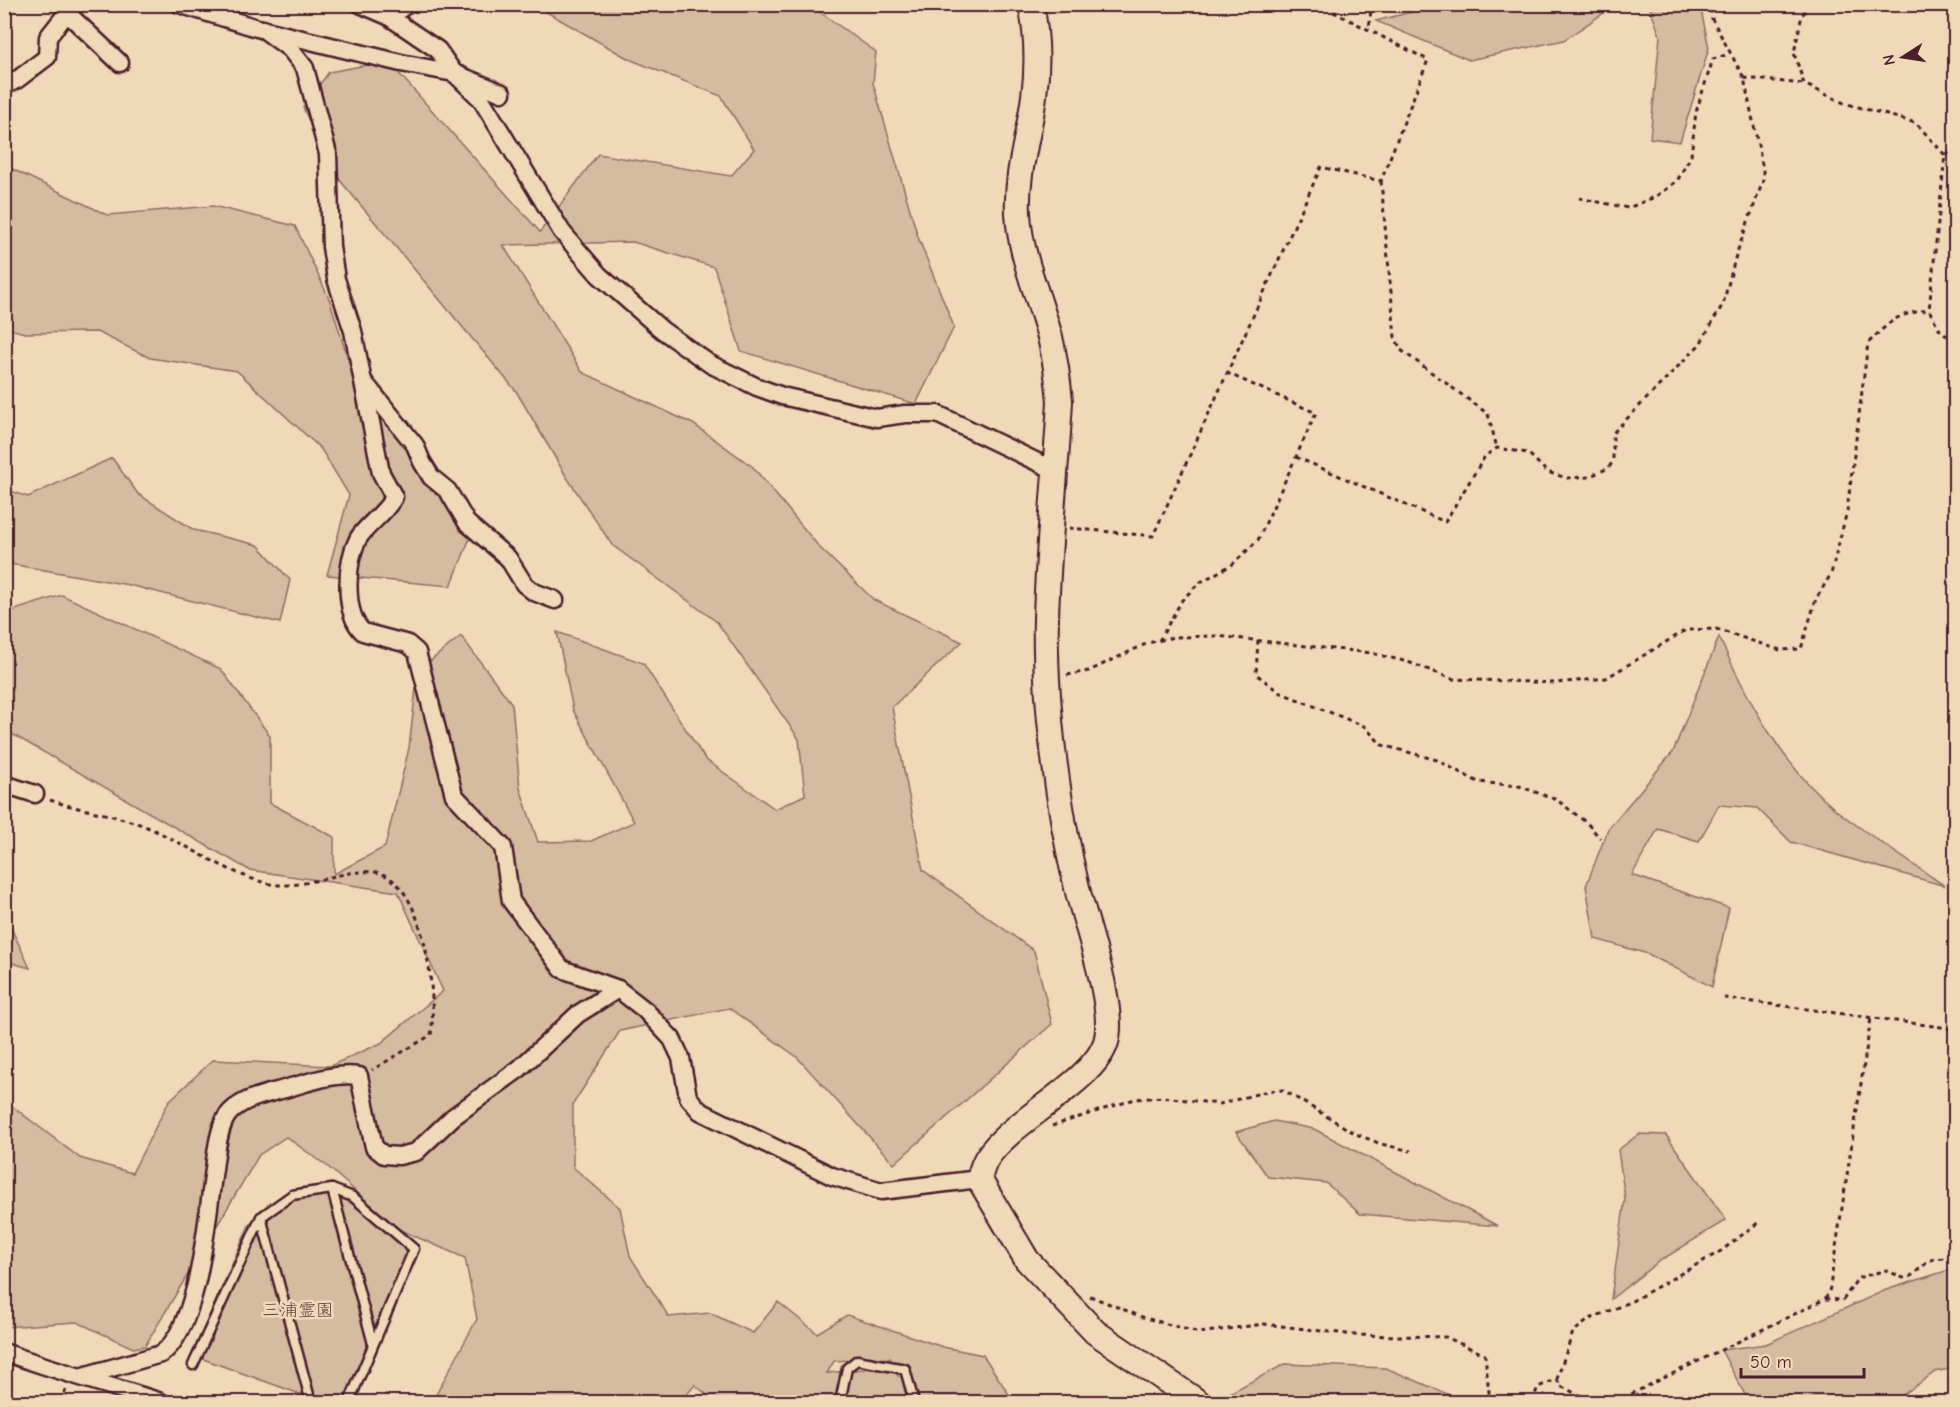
<svg xmlns="http://www.w3.org/2000/svg" width="1960" height="1407" font-family="'Comic Neue','Klee One',sans-serif">
<style>
.green{fill:#d5bba0;stroke:#906d66;stroke-width:1.5;fill-rule:evenodd}
.lines{fill:none;stroke-linecap:round;stroke-linejoin:round}
.lane-casing{stroke:#4a1f2b;stroke-width:13}
.street-casing{stroke:#4a1f2b;stroke-width:21}
.secondary-casing{stroke:#4a1f2b;stroke-width:28}
.path{stroke:#4a1f2b;stroke-width:3;stroke-dasharray:4.5 4.5;stroke-linecap:butt}
.lane{stroke:#f0d9b8;stroke-width:8}
.street{stroke:#f0d9b8;stroke-width:16}
.secondary{stroke:#f0d9b8;stroke-width:24}
.labels{text-anchor:middle;stroke-width:5;stroke-linejoin:round;paint-order:stroke}
.park-label{font-size:18px;fill:#663e42;stroke:#f0d9b8}
</style>
<rect width="100%" height="100%" fill="#f0d9b8"/>
<filter id="ink" filterUnits="userSpaceOnUse"><feTurbulence type="fractalNoise" baseFrequency=".0167" numOctaves="2"/><feDisplacementMap in="SourceGraphic" scale="12" xChannelSelector="R" yChannelSelector="G"/><feConvolveMatrix kernelMatrix="1 2 1 2 8 2 1 2 1" color-interpolation-filters="sRGB"/></filter>
<g filter="url(#ink)">
<g class="green">
<path d="M534 5H810L876 52 873 83 918 237 954 327 916 404 741 351 714 267 633 242 503 245 582 372 693 424 753 467 820 548 874 600 962 642 892 707 923 870 1034 951 1052 1024 894 1164 797 1057 729 1008 620 1031 573 1104V1167L620 1208 630 1256 669 1317 710 1313 753 1333 778 1302 817 1333 847 1315 943 1347 983 1355 1012 1399 1028 1402H709L706 1394 695 1385 680 1402H432L477 1319 465 1258 398 1229 327 1166 286 1137 259 1155 145 1346 133 1348 77 1322 5 1327 4 1100 80 1158 132 1173 169 1101 213 1060 330 1066 381 1043 443 991 398 892 249 870 5 730V613L62 595 221 669 270 736V803L334 837V874L385 847 409 748 418 671 461 636 512 704 520 788 538 842 591 841 634 822 573 710 557 632 643 663 705 759 775 809 805 795 799 739 717 622 612 545 566 476 516 391 328 166 303 107 329 72 388 61 540 232 598 154 731 176 754 149 721 96 629 59ZM890 1358 899 1377 891 1366 827 1373 834 1361Z"/>
<path d="M1468 5 1581 4 1608 10 1564 40 1469 60 1376 21 1419 10Z"/>
<path d="M1649 5H1700L1709 48 1680 142 1650 138 1660 36Z"/>
<path d="M4 165 107 215 213 206 295 226 329 298 354 378 426 450 475 525 451 586 327 575 349 495 321 449 237 371 150 358 97 332 25 333 5 328Z"/>
<path d="M112 458 138 494 194 530 258 545 290 580 280 623 129 585 5 563V489L28 497Z"/>
<path d="M1719 637C1748 700 1781 765 1836 810 1871 837 1909 861 1945 886L1791 842 1757 808 1719 805 1699 841 1658 829 1632 875 1729 908 1712 987 1648 954 1595 939 1586 886 1608 829 1673 752Z"/>
<path d="M4 915H5L30 968 5 961Z"/>
<path d="M1274 1121 1314 1129 1498 1226 1360 1214 1326 1183 1268 1177 1236 1132Z"/>
<path d="M1639 1134 1666 1135 1726 1220 1658 1262 1611 1299 1625 1199 1618 1150Z"/>
<path d="M340 1187 408 1253 345 1402H322L192 1355 249 1225C272 1192 303 1190 340 1187Z"/>
<path d="M1955 1268V1368L1935 1372 1893 1402H1749L1721 1350 1766 1344 1886 1290Z"/>
<path d="M1285 1364 1386 1368 1466 1402H1219L1216 1400Z"/>
</g>
<g class="lines">
<defs>
<g id="lane">
<path d="M332 1189 373 1344"/>
<path d="M261 1217 311 1402"/>
<path d="M193 1365 261 1217 292 1195 332 1189 353 1197 414 1249 349 1402"/>
<path d="M840 1402 847 1368 857 1360 905 1369 914 1402"/>
</g>
<g id="street">
<path d="M179 4 257 28 401 63 454 73 502 93"/>
<path d="M360 4 388 16 438 50 454 73 481 99 562 232 599 275 662 330 710 364 757 387 782 396 877 418 905 414H937L1056 471"/>
<path d="M67 13 120 63"/>
<path d="M390 17 407 4"/>
<path d="M263 29 290 49 305 68 328 154 331 247 336 279 353 331 381 473 394 497C385 514 365 526 358 539 346 562 343 613 363 632L408 644 417 652 454 795 503 847 511 901 562 969 618 989 645 1010 672 1039 681 1058 688 1097 700 1111 832 1176 881 1191 979 1179"/>
<path d="M4 86 18 79 47 57 48 37 74 4"/>
<path d="M364 382 415 445 422 462 431 477 448 491 467 523 508 558 524 584 534 592 555 600"/>
<path d="M4 784 35 794"/>
<path d="M4 1352C56 1371 109 1385 161 1402"/>
<path d="M83 1376 161 1354C200 1327 207 1215 214 1169 216 1154 218 1130 227 1116 240 1098 268 1094 288 1088 313 1081 334 1073 359 1076L374 1147 384 1155 399 1156 416 1152 453 1117 519 1069 578 1014 618 989"/>
</g>
<path id="secondary" d="M1031 4C1037 34 1038 66 1034 96 1029 136 1016 172 1018 213 1020 256 1039 296 1050 337 1055 358 1058 379 1060 401 1056 473 1048 545 1046 618 1044 701 1058 811 1078 892 1087 927 1116 1010 1106 1042 1094 1082 1011 1120 987 1158 983 1164 981 1172 979 1179L1027 1260 1095 1332 1198 1402"/>
</defs>
<use href="#lane" class="lane-casing"/>
<use href="#street" class="street-casing"/>
<use href="#secondary" class="secondary-casing"/>
<g class="path">
<path d="M1368 4 1371 8 1369 30"/>
<path d="M1811 4 1802 15 1794 53 1804 84 1844 103 1916 123 1945 155 1929 310 1941 332 1956 342"/>
<path d="M1744 78 1804 84"/>
<path d="M1945 155 1956 150"/>
<path d="M1381 181 1395 337 1401 350 1488 414 1497 448"/>
<path d="M1579 198 1628 208 1655 197 1677 181 1691 156 1696 112 1713 59 1729 54"/>
<path d="M1296 457 1445 522 1485 456 1497 448 1528 453 1547 472 1567 478 1588 477 1609 468 1613 460V433L1700 344 1723 304 1736 255 1763 181V169L1744 78 1712 19 1710 4"/>
<path d="M1069 528 1153 536 1321 167 1381 181 1428 60 1318 4"/>
<path d="M1258 640 1256 674 1279 692 1364 726 1382 745 1437 760 1478 782 1519 786 1557 800 1587 823 1600 838"/>
<path d="M1159 641 1182 600 1199 583 1233 564 1258 540 1316 413 1227 373"/>
<path d="M1067 675 1089 671 1148 643 1175 637 1216 636 1371 653 1408 662 1453 679 1556 683 1606 678 1686 630 1716 629 1780 650 1801 649 1816 599 1831 574 1847 511 1868 343C1892 320 1895 314 1929 310"/>
<path d="M50 800C82 811 116 814 147 827 187 844 224 872 266 883 302 892 337 869 373 872 425 876 437 997 431 1035L372 1070"/>
<path d="M1724 998 1956 1029"/>
<path d="M1052 1126 1135 1099 1163 1097 1220 1104 1268 1091 1283 1090 1356 1134 1381 1144 1411 1151"/>
<path d="M1090 1296 1142 1317 1199 1333 1264 1324 1355 1335 1446 1337 1485 1355 1490 1402"/>
<path d="M1825 1299 1843 1300 1858 1278 1886 1270 1903 1278 1910 1277 1930 1260 1956 1256"/>
<path d="M1557 1379 1560 1386 1594 1402"/>
<path d="M60 1402 66 1390"/>
<path d="M1532 1402 1538 1387 1557 1379 1573 1332 1590 1319 1632 1301 1721 1251 1759 1222"/>
<path d="M1615 1402 1825 1299 1829 1293 1871 1018"/>
</g>
<use href="#lane" class="lane"/>
<use href="#street" class="street"/>
<use href="#secondary" class="secondary"/>
</g>
</g>
<g class="labels">
<g class="park-label">
<text x="298" y="1316">三浦霊園</text>
</g>
</g>
<rect width="1960" height="1407" fill="none" stroke="#f0d9b8" stroke-width="24"/>
<rect x="12" y="12" width="1936" height="1383" fill="none" stroke="#4a1f2b" stroke-width="2" filter="url(#ink)"/>
<g transform="translate(1903 57) rotate(258)" stroke="#f0d9b8" stroke-width="4.5" paint-order="stroke">
<path d="M0-4.5L10 22L0 15L-10 22Z" fill="#4a1f2b"/>
<text y="-9" font-size="16" font-weight="bold" text-anchor="middle" fill="#4a1f2b">N</text>
</g>
<path d="M1741 1368v9h123v-9" fill="none" stroke="#4a1f2b" stroke-width="3"/>
<text x="1750" y="1368" font-size="18" fill="#4a1f2b" stroke="#f0d9b8" stroke-width="4.5" paint-order="stroke">50 m</text>
</svg>
